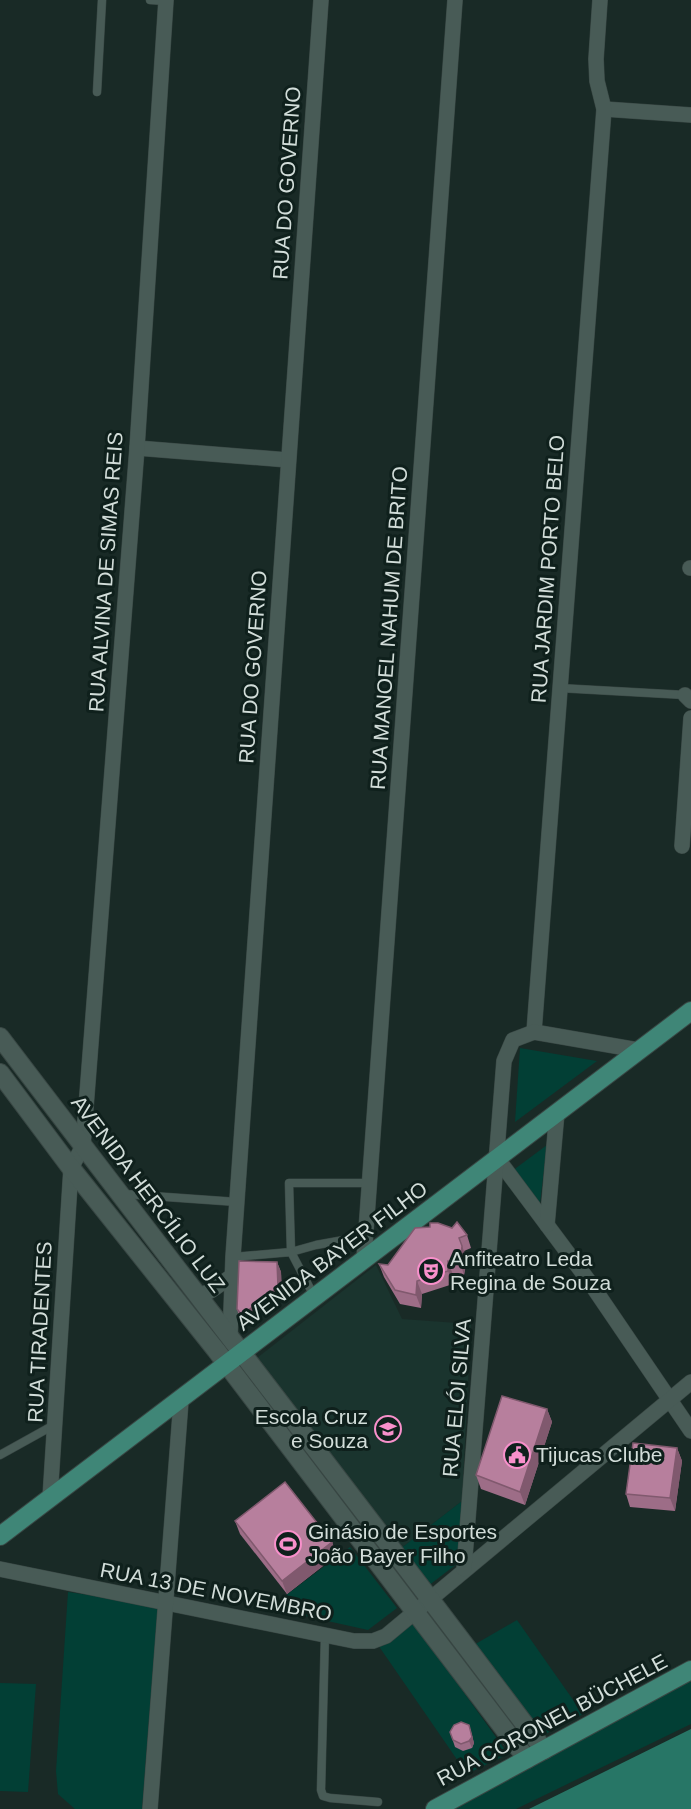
<svg xmlns="http://www.w3.org/2000/svg" width="691" height="1809" font-family="Arial,sans-serif">
<style>
.built{fill:#1a342e}
.green{fill:#023f35}
.water{fill:#277666}
.lines{fill:none;stroke-linecap:round;stroke-linejoin:round}
.service-casing{stroke:#394744;stroke-width:9}
.minor-casing{stroke:#394744;stroke-width:16}
.tertiary-casing{stroke:#394744;stroke-width:20}
.primary-casing{stroke:#394744;stroke-width:20}
.service{stroke:#485b56;stroke-width:8}
.minor{stroke:#485b56;stroke-width:15}
.tertiary{stroke:#485b56;stroke-width:18}
.primary{stroke:#3f8677;stroke-width:18}
.wall{fill:#9d6d87}
.shaded-wall{fill:#80596e}
.building{fill:#b77f9d;stroke:#80596e;stroke-width:1.5}
.labels{text-anchor:middle;stroke-width:6;stroke-linejoin:round;paint-order:stroke}
.street-label{font-size:21px;fill:#d2ddd9;stroke:#0f201c}
.poi-label{font-size:21px;fill:#d2ddd9;stroke:#0f201c;text-anchor:start}
</style>
<rect width="100%" height="100%" fill="#192a26"/>
<path class="built" d="M376 1265 402 1319 471 1324 462 1501 400 1549 257 1358Z"/>
<g class="green">
<path d="M520 1048 597 1061 515 1122Z"/>
<path d="M547 1145 540 1203 512 1171Z"/>
<path d="M462 1501 458 1563 428 1586 400 1549Z"/>
<path d="M350 1547 397 1608 368 1630 269 1608Z"/>
<path d="M68 1592 158 1605 142 1809H75L58 1794 56 1771Z"/>
<path d="M517 1620 583 1714 538 1738 472 1646Z"/>
<path d="M414 1623 508 1754 467 1774 378 1645Z"/>
<path d="M691 1674V1724L516 1809H442Z"/>
<path d="M0 1683 36 1684 28 1792 0 1791Z"/>
</g>
<path class="water" d="M691 1729V1809H529Z"/>
<g class="lines">
<defs>
<g id="service">
<path d="M150 0 166 1"/>
<path d="M97 92 102 0"/>
<path d="M559 688 685 695"/>
<path d="M124 1194 237 1202"/>
<path d="M366 1236 316 1245 291 1252 289 1183H370"/>
<path d="M233 1257 291 1252 314 1296"/>
<path d="M0 1455 54 1425"/>
<path d="M325 1635 321 1790 323 1796 330 1798 378 1802"/>
</g>
<g id="minor">
<path d="M604 109 691 115"/>
<path d="M137 448 288 460"/>
<path d="M690 568H691"/>
<path d="M685 695 691 701"/>
<path d="M682 846 691 718"/>
<path d="M534 1032 604 109 597 81 596 59 600 0"/>
<path d="M497 1158 591 1284 691 1431"/>
<path d="M547 1225 557 1112"/>
<path d="M364 1258 455 0"/>
<path d="M198 1297 212 1290 232 1276"/>
<path d="M230 1338 233 1257 321 0"/>
<path d="M50 1498 71 1168 83 1146 137 448 166 0"/>
<path d="M0 1569 354 1641H373L386 1636 691 1382"/>
<path d="M464 1569 504 1061 513 1040 534 1032 638 1050"/>
<path d="M150 1809 181 1401"/>
</g>
<g id="tertiary">
<path d="M0 1037C181 1275 365 1511 544 1750"/>
<path d="M0 1073 71 1168 216 1350 527 1759"/>
</g>
<g id="primary">
<path d="M0 1536 691 1011"/>
<path d="M435 1809 691 1670"/>
</g>
</defs>
<use href="#service" class="service-casing"/>
<use href="#minor" class="minor-casing"/>
<use href="#tertiary" class="tertiary-casing"/>
<use href="#primary" class="primary-casing"/>
<use href="#service" class="service"/>
<use href="#minor" class="minor"/>
<use href="#tertiary" class="tertiary"/>
<use href="#primary" class="primary"/>
</g>
<g class="wall">
<path d="M467 1235 471 1248 464 1251 467 1259 464 1275H453V1284L422 1294 421 1308 400 1304 384 1277 379 1264 388 1265Z"/>
<path d="M277 1262 281 1272 282 1297 246 1325 240 1319 237 1309Z"/>
<path d="M547 1409 552 1422 525 1505 481 1489 476 1475Z"/>
<path d="M677 1448 682 1461 675 1511 630 1507 626 1494Z"/>
<path d="M235 1521 332 1542 337 1555 287 1594 240 1534Z"/>
<path d="M469 1725 474 1743 472 1748 463 1751 455 1747 450 1732Z"/>
</g>
<g class="shaded-wall">
<path d="M459 1238 467 1259 464 1275 460 1262Z"/>
<path d="M448 1261 453 1275V1284L448 1271Z"/>
<path d="M277 1262 281 1272 282 1297 246 1325 242 1315Z"/>
<path d="M417 1281 422 1294 421 1308 416 1295Z"/>
<path d="M547 1409 552 1422 525 1505 520 1492Z"/>
<path d="M677 1448 682 1461 675 1511 670 1498Z"/>
<path d="M332 1542 337 1555 287 1594 282 1581Z"/>
<path d="M469 1725 474 1743 472 1748 469 1741Z"/>
</g>
<g class="building">
<path d="M457 1222 467 1235 459 1238 462 1246 460 1262 448 1261V1271L417 1281 416 1295 395 1290 379 1264 388 1265 415 1228 430 1227V1223H438L452 1228Z"/>
<path d="M239 1261 277 1262 278 1287 242 1315 237 1309Z"/>
<path d="M502 1396 547 1409 520 1492 476 1475Z"/>
<path d="M633 1443 677 1448 670 1498 626 1494Z"/>
<path d="M285 1482 332 1542 282 1581 235 1521Z"/>
<path d="M461 1722 469 1725 472 1737 469 1741 461 1744 453 1740 450 1732 454 1725Z"/>
</g>
<defs>
<symbol id="theatre-ring" viewBox="-11 -11 22 22"><circle r="9.5" fill="#0f201c" stroke="#f890cb" stroke-width="1.5"/><path d="M-5-5.5Q0-4 5-5.5V0Q5 5 0 6Q-5 5-5 0ZM-3.3-2.5H-1v1.5H-3.3ZM1-2.5H3.3v1.5H1ZM-2.8 1Q0 5.5 2.8 1Z" fill="#f890cb"/></symbol>
<symbol id="school-ring" viewBox="-11 -11 22 22"><circle r="9.5" fill="#0f201c" stroke="#f890cb" stroke-width="1.5"/><path d="M0-5L7-2L0 1L-7-2ZM-4 1L0 2.5L4 1V4Q0 6-4 4Z" fill="#f890cb"/></symbol>
<symbol id="civic-ring" viewBox="-11 -11 22 22"><circle r="9.5" fill="#0f201c" stroke="#f890cb" stroke-width="1.5"/><path d="M-.6-6.5H3V-4.5H.6V-3L4-1V1h2V6H-6V1h2V-1L-.6-3ZM-1.2 2.5V6h2.4V2.5Z" fill="#f890cb"/></symbol>
<symbol id="stadium-ring" viewBox="-11 -11 22 22"><circle r="9.5" fill="#0f201c" stroke="#f890cb" stroke-width="1.5"/><path d="M0-5a6.5 5 0 1 0 0 10a6.5 5 0 1 0 0-10ZM-3.5-1.8h7v3.6h-7Z" fill="#f890cb"/></symbol>
</defs>
<g fill-rule="evenodd">
<use href="#theatre-ring" x="416" y="1256" width="30" height="30"/>
<use href="#school-ring" x="373" y="1414" width="30" height="30"/>
<use href="#civic-ring" x="502" y="1440" width="30" height="30"/>
<use href="#stadium-ring" x="273" y="1529" width="30" height="30"/>
</g>
<g class="labels">
<g class="street-label">
<text transform="translate(287 183) rotate(-86)" y="7">RUA DO GOVERNO</text>
<text transform="translate(548 569) rotate(-86)" y="7">RUA JARDIM PORTO BELO</text>
<text transform="translate(106 572) rotate(-86)" y="7">RUA ALVINA DE SIMAS REIS</text>
<text transform="translate(389 628) rotate(-86)" y="7">RUA MANOEL NAHUM DE BRITO</text>
<text transform="translate(253 667) rotate(-86)" y="7">RUA DO GOVERNO</text>
<text transform="translate(148 1194) rotate(53)" y="7">AVENIDA HERCÍLIO LUZ</text>
<text transform="translate(332 1256) rotate(-37)" y="7">AVENIDA BAYER FILHO</text>
<text transform="translate(40 1332) rotate(-87)" y="7">RUA TIRADENTES</text>
<text transform="translate(457 1398) rotate(-85)" y="7">RUA ELÓI SILVA</text>
<text transform="translate(216 1592) rotate(11)" y="7">RUA 13 DE NOVEMBRO</text>
<text transform="translate(552 1720) rotate(-28)" y="7">RUA CORONEL BÜCHELE</text>
</g>
<g class="poi-label">
<text x="450" y="1266">Anfiteatro Leda<tspan x="450" dy="24">Regina de Souza</tspan></text>
<text x="368" y="1424" text-anchor="end">Escola Cruz<tspan x="368" dy="24">e Souza</tspan></text>
<text x="536" y="1462">Tijucas Clube</text>
<text x="308" y="1539">Ginásio de Esportes<tspan x="308" dy="24">João Bayer Filho</tspan></text>
</g>
</g>
</svg>
